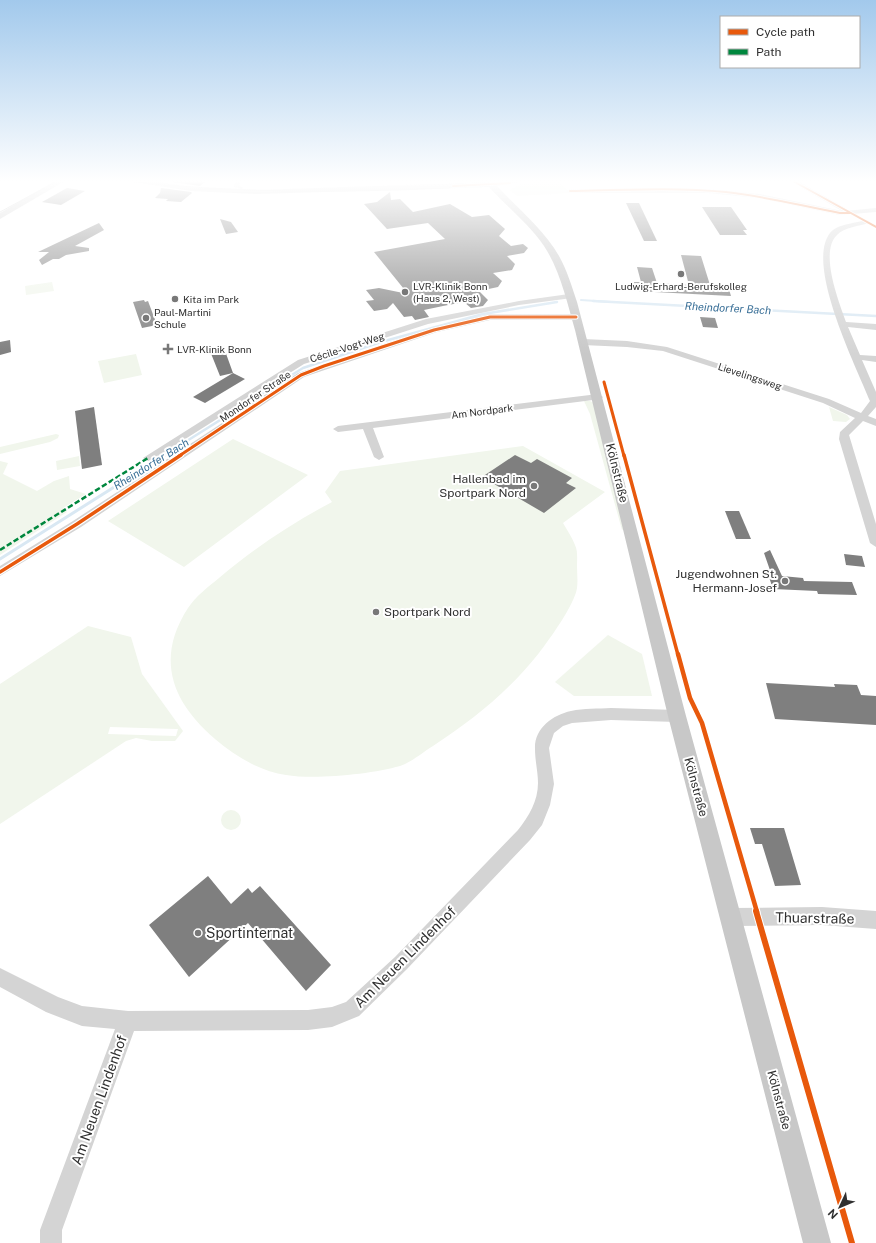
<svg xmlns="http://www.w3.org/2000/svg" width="876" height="1243" font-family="'Public Sans',sans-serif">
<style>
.green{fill:#f1f6ec;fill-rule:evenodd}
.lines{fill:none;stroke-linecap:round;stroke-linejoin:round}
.stream-far2{stroke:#d9e8f3;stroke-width:2}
.stream-far1{stroke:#d9e8f3;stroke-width:2.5}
.stream{stroke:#d9e8f3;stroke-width:3}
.building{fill:#7f7f7f}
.minor{fill:#d4d4d4;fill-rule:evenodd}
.major{fill:#c8c8c8;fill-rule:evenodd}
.tram{stroke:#bcbcbc;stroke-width:1}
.quiet{stroke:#00873e;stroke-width:2.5;stroke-dasharray:5.5 2.5;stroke-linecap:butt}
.cycleway-far4-casing{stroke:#fff;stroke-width:3.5}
.cycleway-far3-casing{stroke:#fff;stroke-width:5}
.cycleway-far2-casing{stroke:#fff;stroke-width:6}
.cycleway-far1-casing{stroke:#fff;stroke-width:7}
.cycleway-casing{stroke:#fff;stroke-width:8}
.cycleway-far4{stroke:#e8590c;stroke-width:2}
.cycleway-far3{stroke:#e8590c;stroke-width:3}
.cycleway-far2{stroke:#e8590c;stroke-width:3.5}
.cycleway-far1{stroke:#e8590c;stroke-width:4.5}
.cycleway{stroke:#e8590c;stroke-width:6}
.poi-dot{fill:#787878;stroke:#fff;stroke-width:1.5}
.labels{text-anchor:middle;stroke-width:4;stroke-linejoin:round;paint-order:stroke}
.far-poi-label{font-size:10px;fill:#303030;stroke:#fff;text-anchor:start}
.far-street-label{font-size:10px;fill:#303030;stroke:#fff}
.far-water-label{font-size:11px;font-style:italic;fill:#396f97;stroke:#fff}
.street-label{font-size:12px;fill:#303030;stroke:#fff}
.poi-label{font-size:12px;fill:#303030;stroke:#fff;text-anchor:end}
.near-street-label{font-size:14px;fill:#303030;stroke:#fff}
.near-poi-label{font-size:14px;fill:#303030;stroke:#fff;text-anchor:start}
</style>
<rect width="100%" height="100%" fill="#fff"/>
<g class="green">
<path d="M538 181H559L570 193 517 196 510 190 521 184Z"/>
<path d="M52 282 54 291 26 295 25 286Z"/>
<path d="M136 354 142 375 104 383 98 361Z"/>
<path d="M584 401H590L594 403 625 528 622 530 590 414Z"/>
<path d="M829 407 847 415 850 419 846 422 833 421Z"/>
<path d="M56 434 59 435 58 438 50 442 0 454V447Z"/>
<path d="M233 439 308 475 184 567 108 521Z"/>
<path d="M523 446 605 492 563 523C567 530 572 537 575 545 578 551 577 560 577 566 577 573 578 581 577 588 575 604 549 640 539 653 509 691 473 720 433 746 423 752 412 762 400 766 372 774 315 780 286 775 259 771 235 756 215 739 172 702 155 659 188 608 196 596 208 587 219 578 253 549 292 523 332 502L325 492 340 471Z"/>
<path d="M79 456 80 466 57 470 56 461Z"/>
<path d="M0 461 8 463 3 474 37 491 54 481 69 476 70 489 86 494 63 508 67 512 0 555Z"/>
<path d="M88 626 131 637 142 674 183 731 175 741H152L136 738 126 741 0 824V684ZM110 727 177 729H178L176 736 108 734Z"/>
<path d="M608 635 642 654 652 696H574L555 682Z"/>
<circle cx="231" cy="820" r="10"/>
</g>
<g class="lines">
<path class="stream-far2" d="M581 300 611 302"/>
<g class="stream-far1">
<path d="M593 301 876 316"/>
<path d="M163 456 303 368 381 342 483 314 557 302"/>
</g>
<path class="stream" d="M0 559 165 455"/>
</g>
<g class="building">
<path d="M165 181H206L200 186Z"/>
<path d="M67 188 85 191 61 205 42 202Z"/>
<path d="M161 188 191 192 192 193 181 202 166 201 168 199 155 198 160 193Z"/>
<path d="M390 192 391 200 400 199 413 212 450 204 472 217 489 215 505 229 499 236 511 246 523 244 528 248 524 253 507 256 515 264 512 270 493 273 502 281 498 287 479 291 488 300 483 306 471 308 464 302 443 306 424 310 429 317 415 320 412 316 404 317 393 303 387 309 374 311 366 301 374 300 366 290 379 288 408 294 374 252 445 239 428 223 387 229 364 204 377 202Z"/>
<path d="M626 203H639L657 241H644Z"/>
<path d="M702 207H731L747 230H743L747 235H720Z"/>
<path d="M220 219 231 222 238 232 226 234Z"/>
<path d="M99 223 104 230 75 246 89 248V251L66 255 59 259H53L42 265 39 260 49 252H38Z"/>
<path d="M681 255 701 256 710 285 728 286 731 296 635 291 634 282H641L637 267 652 268 657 283 689 285Z"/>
<path d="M144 300 145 302 148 301 157 325 142 328 133 302Z"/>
<path d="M700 317 715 318 718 328 703 327Z"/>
<path d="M10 340 11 352 0 355V342Z"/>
<path d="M224 348 233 373 245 379 205 403 193 397 233 373 220 376 210 351Z"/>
<path d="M94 407 102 465 82 469 75 411Z"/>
<path d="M515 455 531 463 537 459 572 478 566 483 576 488 544 513 482 477Z"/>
<path d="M725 511H739L751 539H736Z"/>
<path d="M770 550 782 576 803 578 804 581 852 582 857 595 818 594 817 591 773 589 769 577 772 576 764 553Z"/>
<path d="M844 554 862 556 865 567 846 565Z"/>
<path d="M766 683 835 687 834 684 857 685 861 695 876 696V725L775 719Z"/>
<path d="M750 828H784L801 885 775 886 762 844H755Z"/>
<path d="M208 876 231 904 248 888 252 893 260 886 331 965 306 991 248 923 189 977 149 925Z"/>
</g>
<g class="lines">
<g class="minor">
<path d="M235 181H241L239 185 243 188 242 189 234 187Z"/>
<path d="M790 181H798L845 208V211L876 208V212L840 215 759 198 708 193H570L567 191 570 189H708L759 194 842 211Z"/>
<path d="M867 220 870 222 869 223C860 226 844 227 837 235 819 252 839 302 846 322L876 324V330L848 327 860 355 876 356V362L862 360 876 392V407L868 416 876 419V426L863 421 849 435 876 524V547L870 543 839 439 840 432 855 418 823 403 663 351 627 347 583 345 579 342 583 339 627 341 667 347 829 399 861 413 870 401C856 366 805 265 830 233 837 224 856 223 867 220Z"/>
<path d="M569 294 573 296 572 298 519 305 428 324 304 364 152 460 148 461 143 458 298 360 426 319 519 301Z"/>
<path d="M490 314H576L580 317 576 320H490L437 332 304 377 81 527 0 576V566L73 521 298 373 431 328Z"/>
<path d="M598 394 603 397 601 399 373 428 384 457 379 460 374 457 363 429 338 432 333 429 338 426Z"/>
<path d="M611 708 677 710 682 712 684 716 682 720 677 722 611 720 572 723 563 726 554 733 549 748 554 784 550 805 542 825 530 840 407 969 359 1016 332 1027 308 1030 134 1031 62 1230V1243H40V1230L115 1029 82 1026 46 1012 0 987V968L58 997 82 1006 128 1011 308 1010 332 1007 346 1002 395 957 518 830C529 816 538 801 538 783 538 772 535 761 535 749 534 729 552 715 571 711 584 708 598 709 611 708Z"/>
<path d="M822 907 876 911V929L822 925 730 926 724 923 721 917 724 911 730 908Z"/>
</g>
<g class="major">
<path d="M55 181H65L0 219V213Z"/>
<path d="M127 181H152L191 187 257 190 524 181 497 186C518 209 543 228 559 256 567 270 572 287 577 302L686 716 831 1243H803L668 716 575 330C567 302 560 270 544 246 529 224 507 207 489 187L257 194 191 191Z"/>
</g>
<g class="tram">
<path d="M126 181C233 193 340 193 447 188L465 186 481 181"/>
<path d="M0 212 57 181"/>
</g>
<path class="quiet" d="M0 550 148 458"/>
<defs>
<g id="cycleway-far4">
<path d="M793 181 876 227"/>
<path d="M453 186 510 183"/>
<path d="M570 191C622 190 674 187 726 192 764 196 802 206 840 213H850"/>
</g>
<g id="cycleway-far3">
<path d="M604 382 624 456"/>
<path d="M179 456 301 375 324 366 434 330 490 317H576"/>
</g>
<g id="cycleway-far2">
<path d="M624 455 678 655"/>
<path d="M0 572 77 524 181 455"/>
</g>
<path id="cycleway-far1" d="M678 654 690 698 702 723 757 912"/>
<path id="cycleway" d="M756 911 852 1243"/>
</defs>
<use href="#cycleway-far4" class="cycleway-far4-casing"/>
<use href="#cycleway-far3" class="cycleway-far3-casing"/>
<use href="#cycleway-far2" class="cycleway-far2-casing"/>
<use href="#cycleway-far1" class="cycleway-far1-casing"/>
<use href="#cycleway" class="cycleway-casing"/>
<use href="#cycleway-far4" class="cycleway-far4"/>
<use href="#cycleway-far3" class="cycleway-far3"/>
<use href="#cycleway-far2" class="cycleway-far2"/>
<use href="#cycleway-far1" class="cycleway-far1"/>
<use href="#cycleway" class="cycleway"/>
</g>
<linearGradient id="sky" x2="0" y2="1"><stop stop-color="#a2c9ec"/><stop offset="0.51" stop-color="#fff"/><stop offset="1" stop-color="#fff" stop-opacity="0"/></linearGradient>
<rect width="876" height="355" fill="url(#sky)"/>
<g class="poi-dot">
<circle cx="681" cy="274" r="4"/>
<circle cx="405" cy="292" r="4"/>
<circle cx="175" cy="299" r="4"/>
<circle cx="146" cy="318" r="4"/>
<path d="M166 343h4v4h4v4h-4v4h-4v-4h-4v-4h4z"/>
<circle cx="534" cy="486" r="4"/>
<circle cx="785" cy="581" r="4"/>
<circle cx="376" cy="612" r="4"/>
<circle cx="198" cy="933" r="4"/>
</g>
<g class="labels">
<g class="far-poi-label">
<text x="413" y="290">LVR-Klinik Bonn<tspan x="413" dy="12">(Haus 2, West)</tspan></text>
<text x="681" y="290" text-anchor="middle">Ludwig-Erhard-Berufskolleg</text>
<text x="183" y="303">Kita im Park</text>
<text x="154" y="316">Paul-Martini<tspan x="154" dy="12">Schule</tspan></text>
<text x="177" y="353">LVR-Klinik Bonn</text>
</g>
<g class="far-street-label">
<text transform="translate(347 347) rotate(-18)" y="4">Cécile-Vogt-Weg</text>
<text transform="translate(750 376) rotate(18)" y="4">Lievelingsweg</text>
<text transform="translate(255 396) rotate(-34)" y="4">Mondorfer Straße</text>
<text transform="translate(482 411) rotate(-7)" y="4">Am Nordpark</text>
</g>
<g class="far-water-label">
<text transform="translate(728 308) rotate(3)" y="4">Rheindorfer Bach</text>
<text transform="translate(151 464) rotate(-32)" y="4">Rheindorfer Bach</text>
</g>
<g class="street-label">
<text transform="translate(617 473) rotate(76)" y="4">Kölnstraße</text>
<text transform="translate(696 787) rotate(75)" y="4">Kölnstraße</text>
<text transform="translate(779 1100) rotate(75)" y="4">Kölnstraße</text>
</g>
<g class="poi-label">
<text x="526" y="483">Hallenbad im<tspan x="526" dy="14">Sportpark Nord</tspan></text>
<text x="777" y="578">Jugendwohnen St.<tspan x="777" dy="14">Hermann-Josef</tspan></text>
<text x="384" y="616" text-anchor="start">Sportpark Nord</text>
</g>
<g class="near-street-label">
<text transform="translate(815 918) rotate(1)" y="5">Thuarstraße</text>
<text transform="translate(405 957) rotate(-45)" y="5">Am Neuen Lindenhof</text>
<text transform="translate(99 1100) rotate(-70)" y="5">Am Neuen Lindenhof</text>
</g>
<g class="near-poi-label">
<text x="206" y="938">Sportinternat</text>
</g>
</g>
<rect x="720" y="16" width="140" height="52" fill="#ffffff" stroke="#acacac"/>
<rect x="728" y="29" width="20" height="6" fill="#e8590c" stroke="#acacac"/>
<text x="756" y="36" font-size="12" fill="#303030">Cycle path</text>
<rect x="728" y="49" width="20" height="6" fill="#00873e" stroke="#acacac"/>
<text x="756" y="56" font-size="12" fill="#303030">Path</text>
<g transform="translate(840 1207) rotate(226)" stroke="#ffffff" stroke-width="3" paint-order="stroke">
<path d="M0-3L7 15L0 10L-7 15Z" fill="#303030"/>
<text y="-6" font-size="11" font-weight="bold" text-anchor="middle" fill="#303030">N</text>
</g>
</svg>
